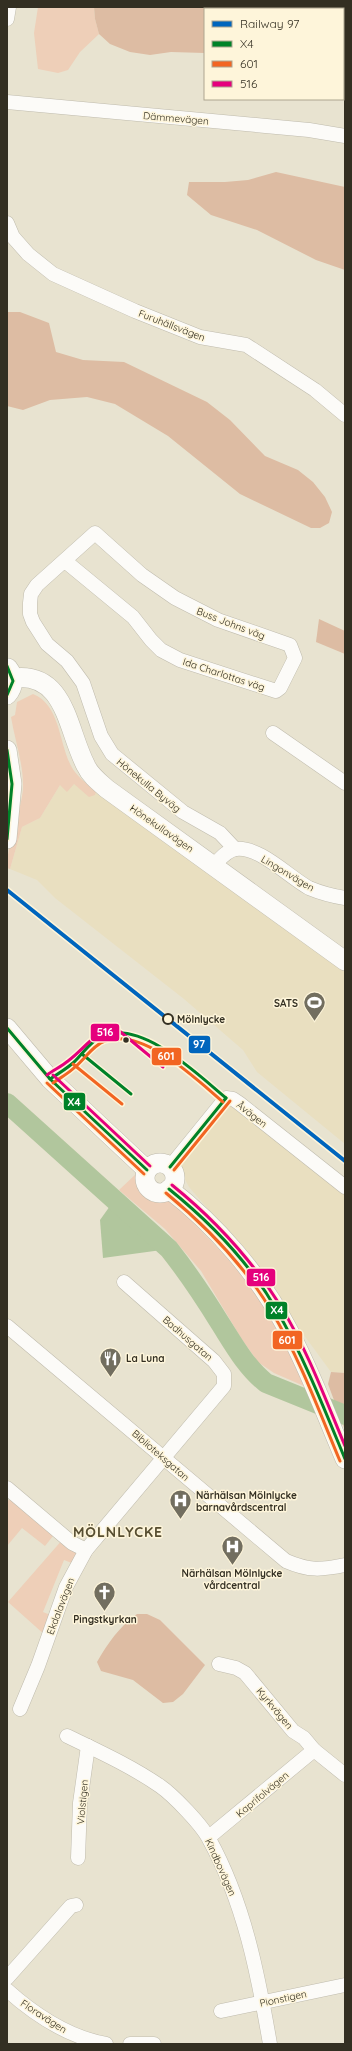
<svg xmlns="http://www.w3.org/2000/svg" width="352" height="2051" font-family="Quicksand,sans-serif">
<style>
.built{fill:#e9dfc0}
.green{fill:#eecfb8}
.forest{fill:#ddbca3}
.water{fill:#b1c69d}
.lines{fill:none;stroke-linecap:round;stroke-linejoin:round}
.river{stroke:#b1c69d;stroke-width:20}
.street-casing{stroke:#bfbbad;stroke-width:15}
.secondary-casing{stroke:#bfbbad;stroke-width:20}
.street{stroke:#fcfbf8;stroke-width:14}
.secondary{stroke:#fcfbf8;stroke-width:19}
.bus-1-casing{stroke:#fef5da;stroke-width:6}
.bus-2-casing{stroke:#fef5da;stroke-width:6}
.bus-3-casing{stroke:#fef5da;stroke-width:6}
.bus-1{stroke:#008228;stroke-width:3}
.bus-2{stroke:#f26522;stroke-width:3}
.bus-3{stroke:#e5007d;stroke-width:3}
.rail-1-casing{stroke:#fef5da;stroke-width:7}
.rail-1{stroke:#0065bd;stroke-width:4}
.stop-dot{fill:#fef5da;stroke:#332f22;stroke-width:2}
.bus-dot{fill:#332f22;stroke:#fef5da;stroke-width:1.5}
.labels{text-anchor:middle;stroke-width:3;stroke-linejoin:round;paint-order:stroke}
.street-label{font-size:10px;fill:#332f22;stroke:#fef5da}
.poi-label{font-size:10px;font-weight:bold;fill:#332f22;stroke:#fef5da;text-anchor:start}
.stop-label{font-size:10px;font-weight:bold;fill:#332f22;stroke:#fef5da;text-anchor:start}
.district-label{font-size:14px;font-weight:bold;letter-spacing:1px;fill:#574e31;stroke:#fef5da}
.line-badge{stroke:#fef5da;stroke-width:1.5}
.badge-label{font-size:11px;text-anchor:middle;font-weight:bold;fill:#fff}
</style>
<rect width="100%" height="100%" fill="#e8e3d0"/>
<g class="built">
<path d="M74 784 96 791 345 966V1144L257 1072 243 1050 184 999 55 898 37 880 10 869 22 827 40 818 60 785Z"/>
<path d="M238 1095 345 1179V1373L331 1372 232 1237 189 1187 179 1168Z"/>
</g>
<g class="green">
<path d="M38 7H94L95 19 99 34 80 52 68 70 58 73 38 69 34 33Z"/>
<path d="M33 694C63 706 58 750 75 772 81 780 89 785 96 791L95 795 89 797 74 784 67 792 60 785 40 818 22 827 10 869 7 868C7 841 20 816 23 790 24 765 15 741 11 717L15 715 17 702Z"/>
<path d="M137 1173 143 1190 152 1197 173 1202 252 1283 283 1332 304 1386 274 1373 258 1362 241 1338 201 1271 165 1229 119 1190Z"/>
<path d="M13 1495 57 1531 45 1546 22 1528 7 1546V1502Z"/>
<path d="M63 1539 78 1551 74 1564 64 1560 43 1612 53 1616 45 1635 8 1602Z"/>
</g>
<g class="forest">
<path d="M94 7H341L345 10V76H343V9H205V53L171 52 150 55 130 52 110 44 99 34 95 19Z"/>
<path d="M276 172 345 187V270L316 260 257 230 211 215 187 195 189 182H225L248 180Z"/>
<path d="M7 312H20L49 323 56 352 83 360 124 362 207 402 230 420 265 456 298 470 313 482 325 497 332 512 329 523 320 528H311L240 494 168 436 115 404 87 397 50 400 23 410 7 406Z"/>
<path d="M319 619 345 631V654L316 642Z"/>
<path d="M331 1372 345 1373V1430L328 1384Z"/>
<path d="M137 1614H147L160 1620 205 1665 183 1694 173 1702 163 1703 133 1680 101 1671 97 1662C108 1643 119 1627 137 1614Z"/>
</g>
<path class="water" d="M115 1199 169 1249 103 1258 100 1220Z"/>
<g class="lines">
<path class="river" d="M7 1103 169 1249C188 1273 204 1297 220 1323 234 1345 246 1367 266 1383L345 1415"/>
<defs>
<g id="street">
<path d="M7 19 9 7"/>
<path d="M7 102 309 130 345 136"/>
<path d="M7 223 13 237 28 254 53 274 135 311 200 337 246 345 315 390 345 415"/>
<path d="M65 561 133 617 151 640 161 650 180 660 276 691 280 688 295 658 290 645 218 620 175 598 142 575 95 533 37 585 31 594 30 603V614L33 622 47 644 67 661 83 683 101 736 112 754 183 812 220 833 235 849"/>
<path d="M273 733 345 783"/>
<path d="M214 865C220 859 227 850 236 849 259 846 289 877 309 888 321 893 332 896 345 898"/>
<path d="M170 1167 226 1098 233 1099 239 1103 345 1187"/>
<path d="M7 1326 286 1561C309 1571 321 1570 345 1565"/>
<path d="M7 1488 72 1543 86 1550"/>
<path d="M219 1664 236 1668 245 1673 293 1731 304 1738 314 1750 345 1775"/>
<path d="M20 1709 38 1666 66 1587 86 1550 224 1386V1374L214 1361 124 1282"/>
<path d="M67 1736C98 1751 131 1766 160 1786 173 1795 202 1825 209 1839 244 1902 258 1974 270 2044"/>
<path d="M209 1837 314 1750"/>
<path d="M78 1858 80 1803 88 1746"/>
<path d="M7 1978 71 1906 76 1905"/>
<path d="M7 1990C36 2016 68 2037 106 2044"/>
<path d="M221 2011 345 1985"/>
<path d="M130 2044H154"/>
</g>
<g id="secondary">
<path d="M13 678C66 671 67 730 86 766 90 775 99 782 107 789L345 961"/>
<path d="M7 695C14 687 15 677 8 668"/>
<path d="M7 750 12 784 7 839"/>
<path d="M7 1028 50 1079 147 1170"/>
<circle cx="160" cy="1178" r="15"/>
<path d="M169 1189C216 1225 259 1275 287 1328 310 1370 326 1415 345 1459"/>
</g>
</defs>
<use href="#street" class="street-casing"/>
<use href="#secondary" class="secondary-casing"/>
<use href="#street" class="street"/>
<use href="#secondary" class="secondary"/>
<defs>
<g id="bus-1">
<path d="M7 666 13 681 7 695"/>
<path d="M7 750 12 784 7 839"/>
<path d="M7 1028 50 1079 147 1170"/>
<path d="M82 1054 131 1094"/>
<path d="M50 1079C58 1074 66 1069 73 1063 82 1055 90 1041 102 1036 142 1019 198 1075 226 1098"/>
<path d="M170 1167 226 1098"/>
<path d="M169 1189C211 1223 249 1262 276 1309 304 1357 324 1408 345 1459"/>
</g>
<g id="bus-2">
<path d="M73 1064 122 1104"/>
<path d="M47 1083 144 1174"/>
<path d="M53 1083C60 1078 69 1073 75 1067 85 1059 93 1045 105 1041 143 1027 196 1079 223 1102"/>
<path d="M174 1170 230 1101"/>
<path d="M166 1193C207 1227 245 1266 272 1312 300 1359 319 1411 340 1461"/>
</g>
<g id="bus-3">
<path d="M47 1075C54 1070 62 1066 68 1061 87 1047 90 1034 117 1029L163 1067"/>
<path d="M53 1075 150 1166"/>
<path d="M172 1185C214 1219 251 1259 280 1305 307 1349 325 1398 345 1446"/>
</g>
</defs>
<use href="#bus-1" class="bus-1-casing"/>
<use href="#bus-2" class="bus-2-casing"/>
<use href="#bus-3" class="bus-3-casing"/>
<use href="#bus-1" class="bus-1"/>
<use href="#bus-2" class="bus-2"/>
<use href="#bus-3" class="bus-3"/>
<defs>
<path id="rail-1" d="M7 890 345 1161"/>
</defs>
<use href="#rail-1" class="rail-1-casing"/>
<use href="#rail-1" class="rail-1"/>
</g>
<defs>
<symbol id="stadium-pin" viewBox="-11 -11 22 30"><path d="M0 17L-7.5 6A9.5 9.5 0 1 1 7.5 6Z" fill="#726e5f" stroke="#fef5da"/><path d="M0-5a6.5 5 0 1 0 0 10a6.5 5 0 1 0 0-10ZM-3.5-1.8h7v3.6h-7Z" fill="#fff"/></symbol>
<symbol id="restaurant-pin" viewBox="-11 -11 22 30"><path d="M0 17L-7.5 6A9.5 9.5 0 1 1 7.5 6Z" fill="#726e5f" stroke="#fef5da"/><path d="M-5-6h1v4h1v-4h1v4h1v-4h1v5L-1.5 .5V6h-2V.5L-5-1ZM5-6V6H3V1.5H1.5Q1.5-4 5-6Z" fill="#fff"/></symbol>
<symbol id="hospital-pin" viewBox="-11 -11 22 30"><path d="M0 17L-7.5 6A9.5 9.5 0 1 1 7.5 6Z" fill="#726e5f" stroke="#fef5da"/><path d="M-5-5h3v3.5h4V-5h3V5h-3V1.5h-4V5h-3Z" fill="#fff"/></symbol>
<symbol id="church-pin" viewBox="-11 -11 22 30"><path d="M0 17L-7.5 6A9.5 9.5 0 1 1 7.5 6Z" fill="#726e5f" stroke="#fef5da"/><path d="M-1.2-6h2.4v3.5h3.3v2.4h-3.3V6h-2.4V-.1h-3.3v-2.4h3.3Z" fill="#fff"/></symbol>
</defs>
<g fill-rule="evenodd">
<use href="#stadium-pin" x="302" y="990" width="25" height="34"/>
<use href="#restaurant-pin" x="98" y="1346" width="25" height="34"/>
<use href="#hospital-pin" x="168" y="1488" width="25" height="34"/>
<use href="#hospital-pin" x="220" y="1534" width="25" height="34"/>
<use href="#church-pin" x="92" y="1580" width="25" height="34"/>
</g>
<circle class="stop-dot" cx="168" cy="1019" r="5"/>
<circle class="bus-dot" cx="126" cy="1040" r="3.5"/>
<g class="labels">
<g class="street-label">
<text transform="translate(176 118) rotate(5)" y="4">Dämmevägen</text>
<text transform="translate(172 325) rotate(21)" y="4">Furuhällsvägen</text>
<text transform="translate(231 623) rotate(21)" y="4">Buss Johns väg</text>
<text transform="translate(224 674) rotate(18)" y="4">Ida Charlottas väg</text>
<text transform="translate(149 785) rotate(39)" y="4">Hönekulla Byväg</text>
<text transform="translate(162 828) rotate(35)" y="4">Hönekullavägen</text>
<text transform="translate(288 873) rotate(31)" y="4">Lingonvägen</text>
<text transform="translate(252 1114) rotate(38)" y="4">Åvägen</text>
<text transform="translate(188 1338) rotate(41)" y="4">Badhusgatan</text>
<text transform="translate(161 1455) rotate(41)" y="4">Biblioteksgatan</text>
<text transform="translate(60 1606) rotate(-69)" y="4">Ekdalavägen</text>
<text transform="translate(275 1708) rotate(50)" y="4">Kyrkvägen</text>
<text transform="translate(262 1794) rotate(-40)" y="4">Kaprifolvägen</text>
<text transform="translate(82 1802) rotate(-85)" y="4">Violstigen</text>
<text transform="translate(221 1867) rotate(66)" y="4">Kindbovägen</text>
<text transform="translate(283 1998) rotate(-12)" y="4">Pionstigen</text>
<text transform="translate(44 2016) rotate(33)" y="4">Floravägen</text>
</g>
<g class="poi-label">
<text x="298" y="1007" text-anchor="end">SATS</text>
<text x="126" y="1362">La Luna</text>
<text x="196" y="1499">Närhälsan Mölnlycke<tspan x="196" dy="12">barnavårdscentral</tspan></text>
<text x="232" y="1577" text-anchor="middle">Närhälsan Mölnlycke<tspan x="232" dy="12">vårdcentral</tspan></text>
<text x="105" y="1623" text-anchor="middle">Pingstkyrkan</text>
</g>
<g class="stop-label">
<text x="177" y="1023">Mölnlycke</text>
</g>
<g class="district-label">
<text x="118" y="1537">MÖLNLYCKE</text>
</g>
</g>
<g class="line-badge">
<rect x="90" y="1023" width="30" height="19" rx="4" fill="#e5007d"/>
<rect x="188" y="1035" width="23" height="19" rx="4" fill="#0065bd"/>
<rect x="151" y="1047" width="31" height="19" rx="4" fill="#f26522"/>
<rect x="63" y="1092" width="23" height="19" rx="4" fill="#008228"/>
<rect x="246" y="1268" width="30" height="19" rx="4" fill="#e5007d"/>
<rect x="265" y="1301" width="23" height="19" rx="4" fill="#008228"/>
<rect x="272" y="1330" width="31" height="20" rx="4" fill="#f26522"/>
</g>
<g class="badge-label">
<text x="105" y="1036">516</text>
<text x="199" y="1048">97</text>
<text x="166" y="1060">601</text>
<text x="74" y="1106">X4</text>
<text x="261" y="1281">516</text>
<text x="277" y="1314">X4</text>
<text x="287" y="1344">601</text>
</g>
<rect width="352" height="2051" fill="none" stroke="#332f22" stroke-width="16"/>
<rect x="204" y="8" width="140" height="92" fill="#fef5da" stroke="#ada690"/>
<rect x="212" y="21" width="20" height="6" fill="#0065bd" stroke="#ada690"/>
<text x="240" y="28" font-size="12" fill="#332f22">Railway 97</text>
<rect x="212" y="41" width="20" height="6" fill="#008228" stroke="#ada690"/>
<text x="240" y="48" font-size="12" fill="#332f22">X4</text>
<rect x="212" y="61" width="20" height="6" fill="#f26522" stroke="#ada690"/>
<text x="240" y="68" font-size="12" fill="#332f22">601</text>
<rect x="212" y="81" width="20" height="6" fill="#e5007d" stroke="#ada690"/>
<text x="240" y="88" font-size="12" fill="#332f22">516</text>
</svg>
